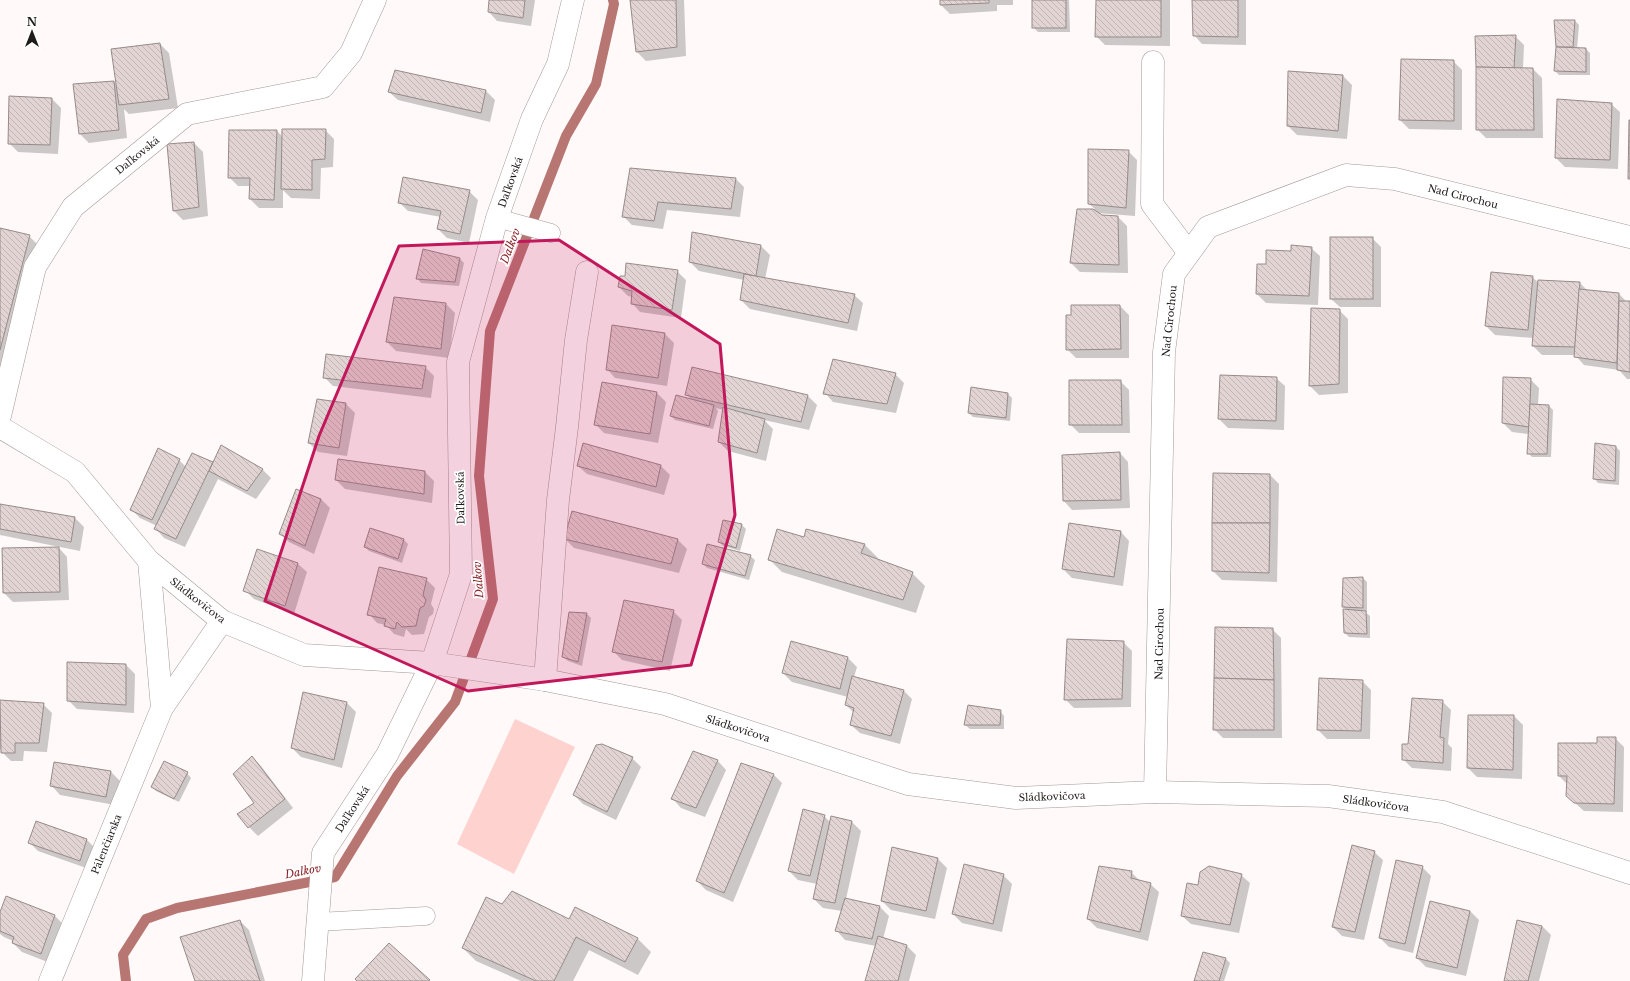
<svg xmlns="http://www.w3.org/2000/svg" width="1630" height="981" font-family="'Libre Baskerville',serif">
<style>
.pitch{fill:#fed2cf}
.shadow{fill:#0003}
.lines{fill:none;stroke-linecap:round;stroke-linejoin:round}
.stream{stroke:#b87673;stroke-width:10}
.building{fill:url(#building-back-hatch);stroke:#978b8a}
.lane-casing{stroke:#a39897;stroke-width:19}
.street-casing{stroke:#a39897;stroke-width:23}
.lane{stroke:#fff;stroke-width:18}
.street{stroke:#fff;stroke-width:22}
.marked{fill:#c2185b;fill-opacity:0.2;stroke:#c2185b;stroke-width:3;stroke-linejoin:round}
.labels{text-anchor:middle;stroke-width:3.5;stroke-linejoin:round;paint-order:stroke}
.street-label{font-size:10px;fill:#1f1b1a;stroke:#fff}
.water-label{font-size:11px;font-style:italic;fill:#8a2126;stroke:#fff}
</style>
<defs>
<pattern id="building-back-hatch" width="6" height="6" patternUnits="userSpaceOnUse"><rect width="6" height="6" fill="#e1d4d3"/><path d="M-1 5l2 2M0 0l6 6M5-1l2 2" fill="none" stroke="#c1b5b5"/></pattern>
</defs>
<rect width="100%" height="100%" fill="#fffaf9"/>
<path class="pitch" d="M515 719 575 747 514 874 457 844Z"/>
<g class="shadow">
<path d="M490 0H535L531 26 497 21 489 12Z"/>
<path d="M631 0H684L686 56 646 61 637 52Z"/>
<path d="M941 0H1013V5H997V11L950 14 941 5Z"/>
<path d="M1033 0H1069L1070 32H1038L1033 27Z"/>
<path d="M1097 0H1170V46L1105 45 1096 36Z"/>
<path d="M1193 0H1246V45L1202 44 1194 35Z"/>
<path d="M1555 21H1575L1579 25 1577 49H1586L1590 53V75H1559L1555 71 1557 47Z"/>
<path d="M1515 36 1524 45 1523 69H1533L1542 78 1543 138H1486L1477 129Z"/>
<path d="M160 44 169 53 178 108 129 114 124 109 127 138 89 143 80 134 114 82 117 85Z"/>
<path d="M1453 61 1462 70V130L1409 129 1400 120Z"/>
<path d="M1343 76 1352 85 1347 139 1297 135 1288 126Z"/>
<path d="M486 91 495 100 490 122 398 100 389 92Z"/>
<path d="M52 99 61 108 58 154 18 152 9 143Z"/>
<path d="M1611 104 1620 112 1618 169 1565 167 1556 158Z"/>
<path d="M325 130 334 139 333 167 321 168 320 199 291 198 283 190V208H259L250 199 251 186H238L229 177 277 131 282 136Z"/>
<path d="M194 143 203 152 208 216 183 220 174 211Z"/>
<path d="M1128 151 1137 160 1135 216 1097 213 1102 216 1118 217 1127 226 1128 273 1080 272 1071 263 1078 210 1095 209 1089 204Z"/>
<path d="M631 169 735 178 744 187 740 217 667 210 663 229 632 225 623 216Z"/>
<path d="M469 191 478 200 469 243 447 238 438 229 441 217 408 211 399 202Z"/>
<path d="M0 229 29 236 42 249 0 371Z"/>
<path d="M1372 238 1381 247V307H1340L1331 299Z"/>
<path d="M761 246 770 255 765 279 854 295 863 303 857 331 750 309 741 300 744 280 699 271 690 262Z"/>
<path d="M1311 248 1320 256 1318 305 1266 303 1257 294 1267 265 1292 252Z"/>
<path d="M424 250 460 259 464 263 459 286 421 283 417 278Z"/>
<path d="M677 271 686 280 681 318 640 312 632 303V297L628 296 619 287Z"/>
<path d="M1532 277 1539 283H1580L1587 290 1619 294 1627 302H1630V379H1627L1619 370 1584 365 1575 355H1542L1533 346 1534 338 1495 335 1486 326Z"/>
<path d="M394 298 446 304 455 313 449 358 396 351 387 342Z"/>
<path d="M1120 306 1129 315V358H1076L1067 349Z"/>
<path d="M1339 310 1348 319V393L1319 395 1310 386Z"/>
<path d="M613 326 665 334 674 343 667 386 615 378 607 369Z"/>
<path d="M425 367 434 376 431 398 333 386 324 377Z"/>
<path d="M693 368 808 396 817 405 809 430 764 420 773 429 766 461 728 451 719 442 724 410 716 408 718 411 713 429 675 420 671 416 692 400 686 394Z"/>
<path d="M895 374 904 383 896 413 833 402 825 393Z"/>
<path d="M1276 378 1285 386 1284 430 1228 428 1219 419Z"/>
<path d="M1530 379 1539 388 1538 405 1549 406 1553 410 1551 457H1532L1528 453 1529 434 1512 432 1503 423Z"/>
<path d="M1120 381 1129 390 1130 433H1079L1070 424Z"/>
<path d="M657 393 666 402 658 443 604 433 595 424Z"/>
<path d="M1008 394 1012 398 1010 421 973 417 969 413Z"/>
<path d="M318 400 346 404 355 413 347 456 318 452 309 443Z"/>
<path d="M1616 447 1620 451 1619 485 1598 483 1594 478Z"/>
<path d="M1120 453 1128 462 1130 508 1072 510 1064 501Z"/>
<path d="M193 454 213 463 262 469 271 478 256 499 218 479 185 547 164 538 156 529 157 526 140 518 132 510 179 460 186 467Z"/>
<path d="M578 466H661L670 475 664 495 587 474Z"/>
<path d="M425 472 434 481 432 503 345 489 336 480Z"/>
<path d="M1270 475 1279 484 1277 582 1222 580 1213 571Z"/>
<path d="M321 499 330 508 314 554 289 542 280 534Z"/>
<path d="M0 505 75 518 84 527 80 551 0 535Z"/>
<path d="M572 513 678 540 687 549 679 573 574 548 565 539Z"/>
<path d="M742 525 746 529 740 551 723 546 719 542Z"/>
<path d="M1121 532 1129 541 1123 586 1072 578 1063 569Z"/>
<path d="M804 538 865 545 878 558 877 560 912 573 925 586 916 613 782 572 769 559Z"/>
<path d="M404 540 408 544 402 563 369 551 365 547Z"/>
<path d="M59 548 67 557 69 600 13 602 4 593Z"/>
<path d="M258 551 298 564 307 572 294 614 254 599 245 590Z"/>
<path d="M750 556 755 560 749 580 707 568 703 564Z"/>
<path d="M1363 578 1367 582V612H1365L1370 616V638L1349 637 1345 633 1347 610 1343 607Z"/>
<path d="M426 579 435 588 431 604 434 609 433 614 429 617 424 634 412 635 406 629 404 637 394 634 386 625 377 623 369 614Z"/>
<path d="M673 611 682 620 670 671 622 660 613 651Z"/>
<path d="M587 614 591 618 582 666 568 661 563 657Z"/>
<path d="M1272 629 1281 638 1282 738H1223L1214 729Z"/>
<path d="M1123 642 1132 651 1131 707 1074 708 1065 699Z"/>
<path d="M848 658 857 667 854 677 903 690 912 699 900 744 860 733 851 725 854 713 846 705 848 697 792 682 783 673Z"/>
<path d="M126 665 135 674 134 713 77 709 68 700Z"/>
<path d="M1362 681 1371 690 1370 739H1327L1318 730Z"/>
<path d="M303 693 347 703 356 712 342 768 301 757 292 748Z"/>
<path d="M0 701 43 704 52 713 47 752 24 751 23 761H11L2 752V750L0 749Z"/>
<path d="M1442 701 1451 710 1448 744 1452 748 1451 771 1412 768 1403 759 1409 745Z"/>
<path d="M969 706 1000 711 1004 716V729H970L965 725Z"/>
<path d="M1514 716 1523 725 1522 779 1477 777 1468 768Z"/>
<path d="M1615 738 1624 747 1623 812 1584 811 1567 796V784L1559 776 1598 744Z"/>
<path d="M693 752 718 761 726 770 705 817 681 808 673 799Z"/>
<path d="M252 757 261 766 293 808 258 836 249 827 255 803Z"/>
<path d="M632 758 641 767 616 820 583 804 574 795Z"/>
<path d="M55 763 111 772 120 781 115 805 60 795 52 786Z"/>
<path d="M187 773 191 778 179 802 156 791 152 787Z"/>
<path d="M773 774 782 783 733 902 706 890 697 881Z"/>
<path d="M824 816 830 822 831 817 852 822 861 831 846 899 880 907 889 916 883 939 907 946 916 955 909 981H866L876 946 845 940 837 931 842 911 823 908 814 899 817 884 798 880 789 871Z"/>
<path d="M37 822 87 840 96 849 89 869 38 851 29 842Z"/>
<path d="M893 849 938 859 947 868 935 919 891 910 882 901Z"/>
<path d="M1374 852 1383 860 1364 940 1342 936 1333 927Z"/>
<path d="M1422 867 1431 876 1413 953 1389 947 1380 938Z"/>
<path d="M1131 872 1140 881 1150 884 1159 892 1148 941 1097 928 1088 919Z"/>
<path d="M1003 875 1012 884 1002 932 962 923 953 914Z"/>
<path d="M1241 875 1250 883 1239 933 1191 924 1182 916 1199 886Z"/>
<path d="M7 897 55 916 64 925 50 963 22 952 13 943V941L4 937 0 934V915Z"/>
<path d="M1430 902 1470 911 1479 920 1466 976 1426 967 1417 958Z"/>
<path d="M503 905 570 920 575 909 638 939 651 952 638 975 589 950 573 981H521L476 961 463 948Z"/>
<path d="M240 921 249 930 265 981H196Z"/>
<path d="M1542 926 1551 935 1539 981H1505Z"/>
<path d="M1226 959 1230 963 1224 981H1195Z"/>
</g>
<g class="lines">
<path class="stream" d="M126 981 123 955 146 919 177 908 335 877 397 776 455 702 493 599 479 476 490 331 566 136 596 84 614 4 613 0"/>
</g>
<g class="building">
<path d="M489 0H525L523 18 488 12Z"/>
<path d="M630 0H676L677 47 636 52Z"/>
<path d="M940 0H989V3L940 5Z"/>
<rect x="1032" y="0" width="34" height="28"/>
<path d="M1096 0H1161V37H1095Z"/>
<path d="M1192 0H1238V37L1193 36Z"/>
<path d="M1554 20H1575L1573 47H1556Z"/>
<path d="M1516 35 1514 68 1476 67 1475 36Z"/>
<path d="M160 43 169 99 119 105 111 49Z"/>
<path d="M1556 47 1586 48V72L1554 71Z"/>
<path d="M1401 59 1454 60V121L1399 120Z"/>
<path d="M1476 67 1533 68 1534 130H1476Z"/>
<path d="M395 70 486 90 481 113 388 92Z"/>
<path d="M1288 71 1343 75 1338 131 1287 126Z"/>
<path d="M114 81 119 130 79 134 73 84Z"/>
<path d="M9 96 52 98 50 145 8 144Z"/>
<path d="M1557 99 1612 103 1610 160 1555 158Z"/>
<path d="M1629 120H1630V179H1628Z"/>
<path d="M282 129H326L325 159 312 160V190L281 189Z"/>
<path d="M229 130H277L274 200 249 199 250 178H228Z"/>
<path d="M194 142 199 207 173 211 167 144Z"/>
<path d="M1088 149 1129 150 1126 208 1088 204Z"/>
<path d="M630 168 736 178 731 209 658 202 654 221 622 217Z"/>
<path d="M403 177 470 190 460 234 437 229 441 211 398 203Z"/>
<path d="M1077 209H1093L1102 215 1118 216 1119 265 1070 263Z"/>
<path d="M0 228 30 235 0 350Z"/>
<path d="M692 232 761 245 756 276 689 262Z"/>
<rect x="1330" y="237" width="43" height="62"/>
<path d="M1291 245 1312 247 1309 296 1256 294 1257 264H1266V250L1291 251Z"/>
<path d="M423 249 460 258 455 282 416 279Z"/>
<path d="M626 263 678 270 672 310 631 304 632 291 618 287 620 276H625Z"/>
<path d="M1491 272 1533 276 1528 330 1485 326Z"/>
<path d="M744 274 855 294 848 323 740 300Z"/>
<path d="M1538 280 1580 282 1575 347 1532 346Z"/>
<path d="M1579 289 1619 293 1617 363 1574 357Z"/>
<path d="M394 297 446 303 441 349 386 342Z"/>
<path d="M1619 301H1630V372L1617 370Z"/>
<path d="M1071 305H1120L1121 349 1066 350V315H1071Z"/>
<path d="M1311 308 1340 309 1339 384 1309 386Z"/>
<path d="M612 325 665 333 658 378 606 370Z"/>
<path d="M326 354 426 366 422 389 323 378Z"/>
<path d="M833 359 896 373 887 404 823 394Z"/>
<path d="M692 367 808 395 801 422 685 395Z"/>
<path d="M1220 375 1277 377 1276 421 1218 419Z"/>
<path d="M1503 377 1531 378 1529 427 1502 423Z"/>
<path d="M1069 380H1121L1122 425H1069Z"/>
<path d="M602 382 657 392 650 434 594 425Z"/>
<path d="M971 387 1008 393 1006 418 968 413Z"/>
<path d="M676 395 714 405 709 426 670 416Z"/>
<path d="M317 399 346 403 339 448 308 443Z"/>
<path d="M1530 404 1549 405 1547 454H1527Z"/>
<path d="M723 407 765 419 757 453 718 442Z"/>
<path d="M583 443 661 465 656 487 577 466Z"/>
<path d="M1595 443 1616 446 1615 481 1593 479Z"/>
<path d="M221 445 263 469 247 491 209 471Z"/>
<path d="M158 448 180 459 152 520 130 510Z"/>
<path d="M1120 452 1121 500 1063 501 1062 455Z"/>
<path d="M192 453 213 462 176 539 154 529Z"/>
<path d="M338 459 425 471 424 494 335 480Z"/>
<path d="M1213 473 1270 474V523H1212Z"/>
<path d="M296 489 321 499 305 546 279 534Z"/>
<path d="M0 504 75 517 71 542 0 529Z"/>
<path d="M572 511 678 539 671 564 564 539Z"/>
<path d="M723 520 742 524 736 548 718 542Z"/>
<path d="M1069 523 1121 531 1114 577 1062 569Z"/>
<path d="M1212 523H1270L1269 573 1212 571Z"/>
<path d="M370 528 404 539 398 559 364 547Z"/>
<path d="M777 529 804 537 806 529 865 544 861 553 913 572 903 600 768 560Z"/>
<path d="M707 544 751 555 745 576 702 564Z"/>
<path d="M59 547 60 592 3 593 2 548Z"/>
<path d="M257 549 298 563 285 606 243 591Z"/>
<path d="M379 567 427 578 423 595 426 600 424 606 420 608 416 626 402 627 397 622 395 629 384 626 386 619 367 615Z"/>
<path d="M1363 577V608L1342 607 1343 578Z"/>
<path d="M624 600 674 610 662 662 612 652Z"/>
<path d="M1343 609 1366 611 1367 634 1344 633Z"/>
<path d="M569 612 587 613 578 662 562 657Z"/>
<path d="M1215 627 1273 628 1274 680 1214 678Z"/>
<path d="M1067 639 1124 641 1122 699 1064 700Z"/>
<path d="M791 641 848 657 840 689 782 673Z"/>
<path d="M67 662 126 664V705L67 701Z"/>
<path d="M852 676 904 690 891 736 850 725 854 708 845 705Z"/>
<path d="M1214 678 1274 680V730H1213Z"/>
<path d="M1319 678 1363 680 1361 731 1317 730Z"/>
<path d="M303 692 347 702 334 760 291 748Z"/>
<path d="M1412 698 1443 700 1440 737 1444 738 1443 763 1402 760V744H1408Z"/>
<path d="M0 700 44 703 39 743H15V753H1Z"/>
<path d="M968 705 1001 710 1000 725H964Z"/>
<path d="M1468 715H1514L1513 770 1467 768Z"/>
<path d="M1597 737H1616L1614 804 1574 803 1566 796 1567 776H1558V743H1597Z"/>
<path d="M602 744 633 757 607 812 573 795 596 745Z"/>
<path d="M693 751 718 760 696 808 671 799Z"/>
<path d="M252 756 285 799 248 828 237 814 254 803 233 774Z"/>
<path d="M164 761 188 772 174 799 151 787Z"/>
<path d="M54 762 111 771 106 797 50 786Z"/>
<path d="M741 763 774 774 724 893 696 881Z"/>
<path d="M803 809 825 815 810 876 788 871Z"/>
<path d="M831 816 852 821 835 903 813 899Z"/>
<path d="M36 821 87 839 80 861 28 843Z"/>
<path d="M1352 845 1375 851 1355 932 1332 927Z"/>
<path d="M892 847 938 858 926 911 881 901Z"/>
<path d="M1396 860 1423 866 1405 944 1379 938Z"/>
<path d="M964 864 1004 874 993 924 952 914Z"/>
<path d="M1099 866 1132 871 1131 878 1151 883 1140 932 1087 919Z"/>
<path d="M1209 866 1242 874 1230 925 1181 916 1187 883 1198 885 1200 872Z"/>
<path d="M512 891 569 919 575 907 638 938 625 962 576 937 554 981H536L462 948 486 897 502 904Z"/>
<path d="M6 896 55 915 41 954 12 943 14 937 0 931V912Z"/>
<path d="M845 898 880 906 872 939 835 931Z"/>
<path d="M1430 901 1470 911 1457 968 1416 958Z"/>
<path d="M240 920 260 981H195L180 937Z"/>
<path d="M1517 920 1542 926 1528 981H1504Z"/>
<path d="M878 936 907 945 898 981H865Z"/>
<path d="M389 943 430 980 428 981H357L355 979Z"/>
<path d="M1203 952 1226 958 1219 981H1194Z"/>
</g>
<g class="lines">
<defs>
<g id="lane">
<path d="M497 218 551 233"/>
<path d="M318 922 426 916"/>
</g>
<g id="street">
<path d="M1153 62 1152 204 1189 253"/>
<path d="M0 416 35 267 73 207 187 114 323 87 351 53 375 0"/>
<path d="M0 427 75 472 149 561 222 621 304 655 432 663 545 680 665 704 908 784 1016 798 1155 792 1328 796 1443 812 1630 873"/>
<path d="M545 680 558 500 567 427 576 340 587 272"/>
<path d="M162 708 222 621"/>
<path d="M1155 792 1164 352 1174 274 1208 227 1346 175 1395 179 1630 237"/>
<path d="M50 981 162 708 149 561"/>
<path d="M313 981 323 853 387 755 432 663 461 574 458 362 497 218 532 119 558 64 573 0"/>
</g>
</defs>
<use href="#lane" class="lane-casing"/>
<use href="#street" class="street-casing"/>
<use href="#lane" class="lane"/>
<use href="#street" class="street"/>
</g>
<path class="marked" d="M559 240 720 344 735 515 691 665 468 691 265 601 319 436 399 246Z"/>
<g class="labels">
<g class="street-label">
<text transform="translate(137 155) rotate(-39)" y="4">Daľkovská</text>
<text transform="translate(510 182) rotate(-70)" y="4">Daľkovská</text>
<text transform="translate(1463 196) rotate(14)" y="4">Nad Cirochou</text>
<text transform="translate(1169 321) rotate(-84)" y="4">Nad Cirochou</text>
<text transform="translate(460 498) rotate(-91)" y="4">Daľkovská</text>
<text transform="translate(198 600) rotate(38)" y="4">Sládkovičova</text>
<text transform="translate(1159 644) rotate(-89)" y="4">Nad Cirochou</text>
<text transform="translate(738 728) rotate(18)" y="4">Sládkovičova</text>
<text transform="translate(1052 796) rotate(-2)" y="4">Sládkovičova</text>
<text transform="translate(1376 803) rotate(8)" y="4">Sládkovičova</text>
<text transform="translate(352 809) rotate(-57)" y="4">Daľkovská</text>
<text transform="translate(106 844) rotate(-68)" y="4">Pálenčiarska</text>
</g>
<g class="water-label">
<text transform="translate(510 246) rotate(-69)" y="4">Dalkov</text>
<text transform="translate(478 580) rotate(-94)" y="4">Dalkov</text>
<text transform="translate(303 871) rotate(-11)" y="4">Dalkov</text>
</g>
</g>
<g transform="translate(32 32)" stroke="#ffffff" stroke-width="3" paint-order="stroke">
<path d="M0-3L7 15L0 10L-7 15Z" fill="#1f1b1a"/>
<text y="-6" font-size="11" font-weight="bold" text-anchor="middle" fill="#1f1b1a">N</text>
</g>
</svg>
